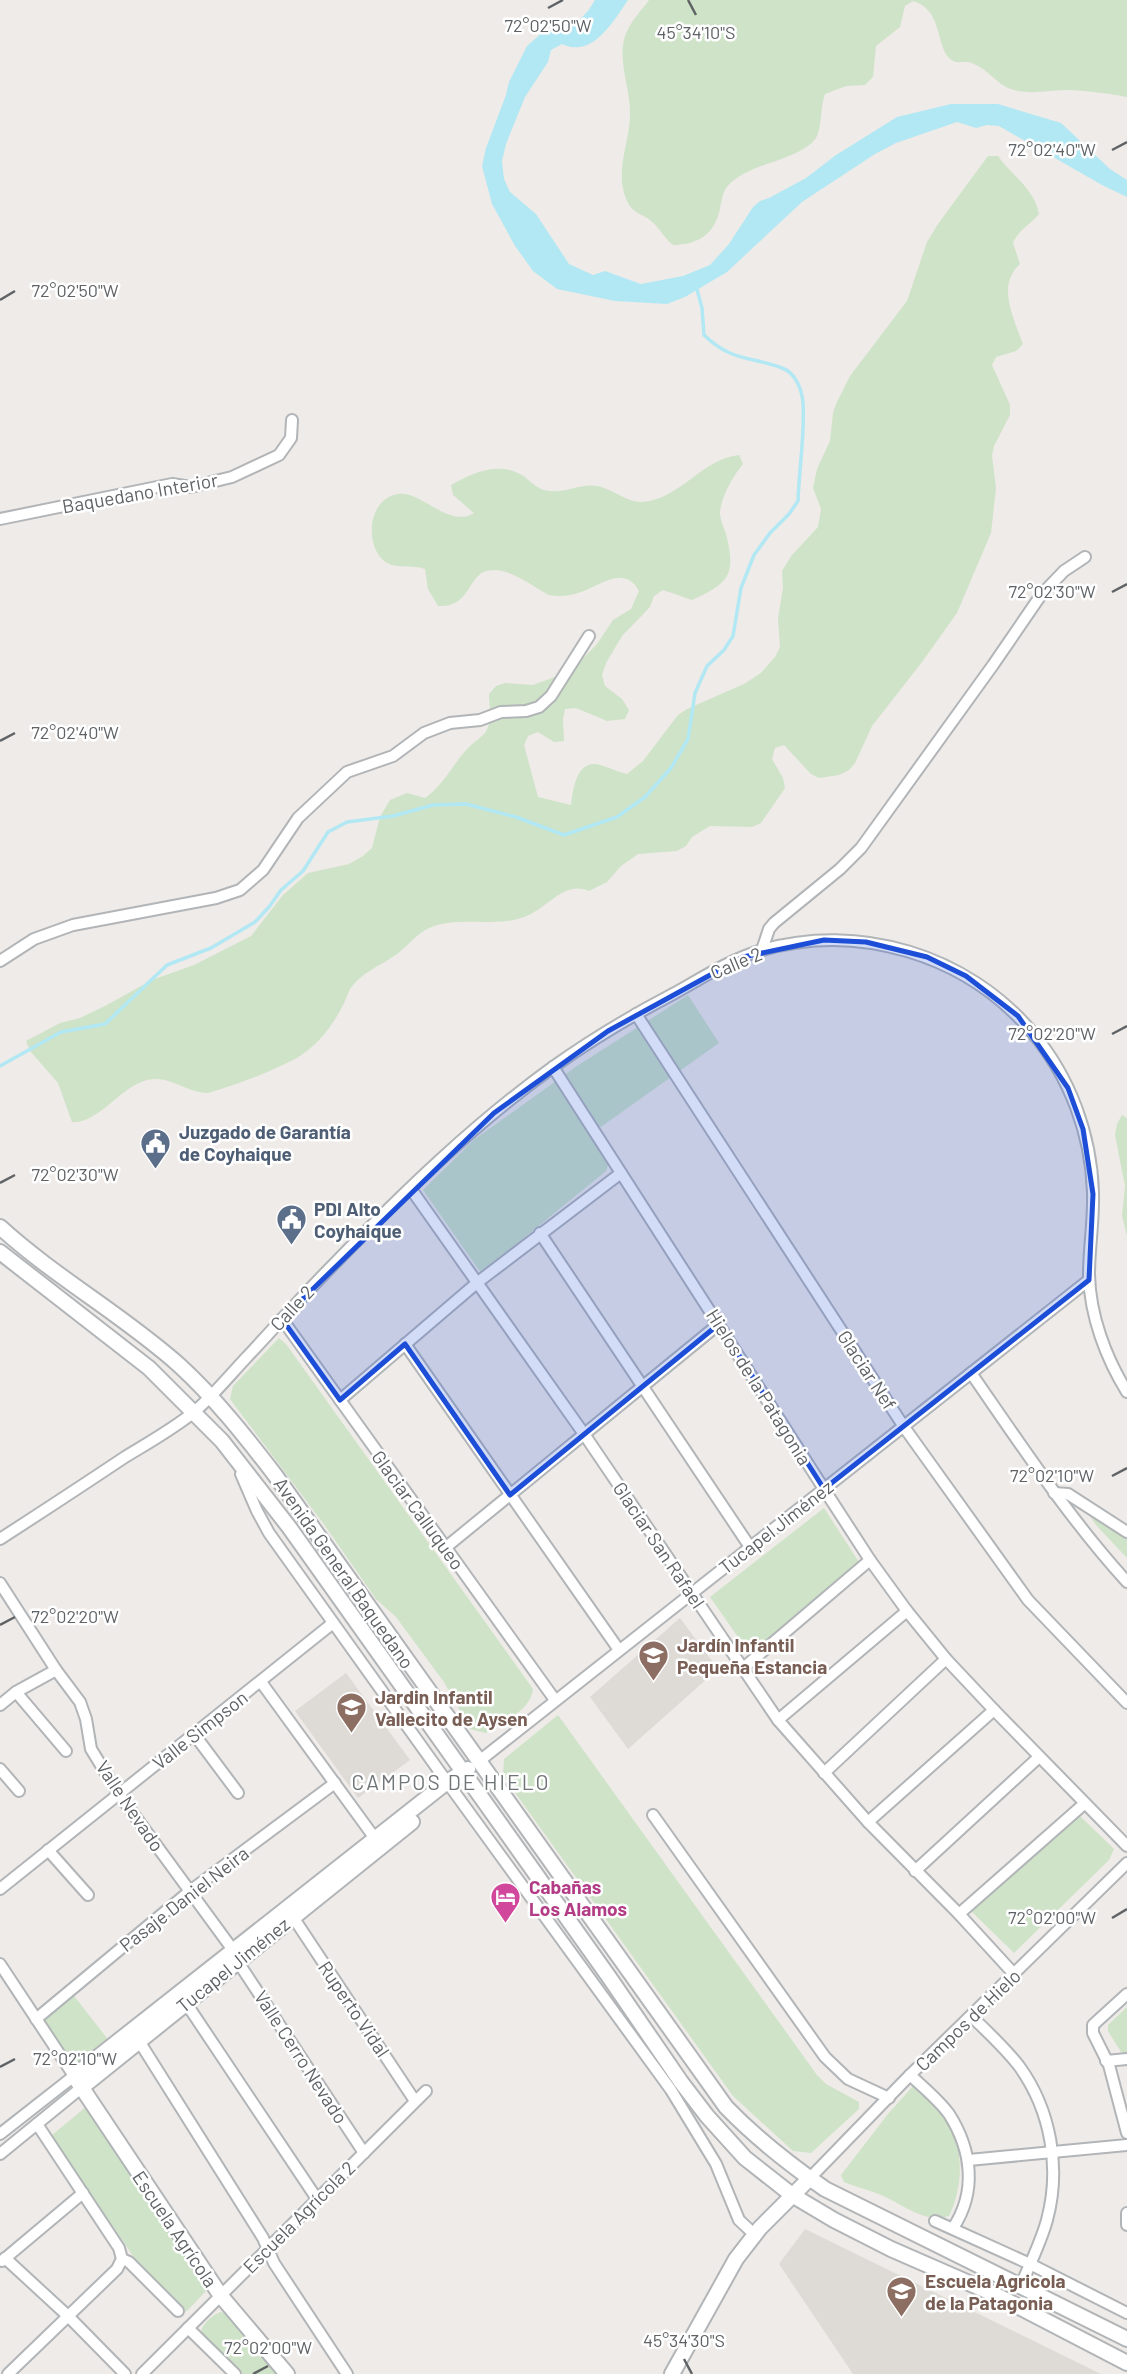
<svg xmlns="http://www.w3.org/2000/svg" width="1127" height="2374" font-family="Barlow,sans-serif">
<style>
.education{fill:#dedbd6}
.green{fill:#cee3c7}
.water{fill:#b2e8f4}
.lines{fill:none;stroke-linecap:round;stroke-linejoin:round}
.stream{stroke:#b2e8f4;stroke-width:3.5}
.street-casing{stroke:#b2b5b8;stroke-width:14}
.secondary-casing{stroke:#b2b5b8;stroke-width:18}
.street{stroke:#fff;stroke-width:10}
.secondary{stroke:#fff;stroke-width:14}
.marked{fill:#1d4ed8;fill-opacity:0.2;stroke:#1d4ed8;stroke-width:5;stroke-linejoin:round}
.ticks{fill:none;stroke:#5f6366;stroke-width:2.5}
.labels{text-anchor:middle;stroke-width:5;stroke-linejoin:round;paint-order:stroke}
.street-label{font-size:19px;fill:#5f6366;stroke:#fff}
.service-label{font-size:19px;font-weight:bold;fill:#4e5e75;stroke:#fff;text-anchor:start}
.education-label{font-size:19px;font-weight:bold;fill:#785e54;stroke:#fff;text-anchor:start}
.hotel-label{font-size:19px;font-weight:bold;fill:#b23c85;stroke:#fff;text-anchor:start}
.neighbourhood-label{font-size:21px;letter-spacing:2px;fill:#707677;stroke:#fff}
.ticks-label{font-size:18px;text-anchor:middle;fill:#5f6366;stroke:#fff;stroke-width:5;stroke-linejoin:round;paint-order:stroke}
</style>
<rect width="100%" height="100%" fill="#efebe8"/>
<g class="education">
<path d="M680 1618 718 1669 628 1749 590 1697Z"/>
<path d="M346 1673 410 1760 358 1798 295 1711Z"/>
<path d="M805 2229 1101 2374H853L779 2264Z"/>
</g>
<g class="green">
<path d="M649 0H1127V97C1113 94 1082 90 1068 90 1050 90 1031 95 1014 90 998 86 989 70 974 64 967 60 959 64 953 61 934 50 945 10 913 1L905 6 900 27 876 46 873 77 865 85 846 86 825 94C820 108 822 125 817 136 810 152 771 162 756 168 746 172 730 180 725 190 721 197 721 208 718 216 711 237 694 245 673 245 664 238 660 228 651 221 643 214 632 213 627 201 614 172 629 146 630 116 631 89 617 62 625 36 630 22 641 11 649 0Z"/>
<path d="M988 156H998C1012 176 1034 188 1039 214 1030 225 1019 229 1013 243L1020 264C996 285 1014 319 1023 344L1016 351 996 357 992 365 1010 405V415L994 446 992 456 996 488 991 533 957 613 922 662 872 726 855 763 849 770 839 775 819 778 811 774 784 745 775 748 772 759 783 778 785 788 761 823 752 827 710 826 692 837 686 846 677 851 638 854 621 866 607 882 589 891C563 880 548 909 524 917 495 928 457 915 429 928 416 934 408 946 397 954 380 966 362 972 350 989 347 995 345 1002 341 1009 331 1028 315 1048 295 1059 271 1071 247 1081 221 1089 217 1090 210 1093 206 1093 185 1092 167 1073 144 1081 119 1089 97 1124 72 1122L58 1083 30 1051 26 1041 60 1023 80 1018 105 1006 152 980 194 965 251 936 283 895 308 873 349 864 363 856 372 848 380 817 390 800 407 793 425 798C443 786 454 762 469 747 475 741 486 735 488 727 492 718 489 704 489 694L496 686 505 683 533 685 571 671 597 644 613 620 631 609 639 591C624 563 599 587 578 593 568 596 559 597 549 595 534 587 512 570 494 570 466 569 474 608 438 606L428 589 425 569C412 564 393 570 383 560 364 542 369 498 398 494 421 490 449 529 474 513L453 495 451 485C473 473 497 461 522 475 531 481 537 490 549 491 566 493 581 483 597 486 613 489 627 503 643 502 680 499 702 459 739 455L743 464C733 476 721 497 720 513 720 519 724 528 726 534 736 574 730 583 692 600L663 590 654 596 650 607 622 636 606 663 602 675 605 686 622 699 629 710 625 719 607 721 576 708 565 709 563 719 564 741 554 742 538 732 528 736 524 745 538 797 571 805C573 789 577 758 600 765 609 767 617 772 627 774L643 761 678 715 687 709 744 684 761 673 775 657 780 647 778 618 783 588 782 571 792 555 818 527 821 509 813 488 817 469 830 441 833 413 836 404 850 376 907 301 927 242 938 224Z"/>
<path d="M688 995 719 1043 591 1134 609 1162 606 1171 481 1273 423 1190 475 1139 577 1066Z"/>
<path d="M1122 1115 1127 1118V1236L1122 1216 1125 1186 1115 1135 1117 1124Z"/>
<path d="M279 1338 286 1344 533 1689C531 1710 503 1722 486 1733L470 1729 444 1682 396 1617 376 1599 323 1523 230 1399 233 1386Z"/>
<path d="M824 1508 859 1562 750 1654 710 1597Z"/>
<path d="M1086 1510 1127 1534V1558L1096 1525Z"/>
<path d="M558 1715 817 2075 826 2084 859 2102V2109L811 2153 793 2151 733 2096 503 1776 504 1759Z"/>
<path d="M1080 1816 1114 1849 1109 1860 1014 1953 970 1910Z"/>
<path d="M71 1992 110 2042 75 2070 39 2019Z"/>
<path d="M1127 2007V2055H1123L1108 2031V2025Z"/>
<path d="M914 2085C923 2094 936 2102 942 2112 964 2143 965 2183 949 2216 924 2224 903 2204 881 2195 869 2190 856 2187 844 2182L841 2175 888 2114Z"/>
<path d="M87 2106 206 2291 186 2312 142 2269 51 2136Z"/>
<path d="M221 2312 226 2314 276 2374H242L201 2334C200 2326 213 2314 221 2312Z"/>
</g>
<path class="water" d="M595 0H628C614 20 593 59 562 44L551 50 548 62 525 97 506 144 502 161 504 179 510 192 536 214 569 264 593 275 605 271 641 284 683 276 710 265 729 244 753 207 760 201 769 198 806 178 836 155 897 117 951 104H998L1061 123 1110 169 1127 180V197L1102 185 999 126 987 125 976 128 957 122 896 143 875 154 802 202 727 272 685 297 667 304 615 301 557 289 533 271 515 246 492 204 482 166 486 148 506 95 509 82 527 46 543 32 576 23 588 11Z"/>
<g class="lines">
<path class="stream" d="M0 1066 61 1032 105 1024 167 965 211 948 255 922 269 907 281 890 303 871 328 832 347 822 393 816 433 805 466 804 516 817 564 835 617 817 645 797 671 768 688 739 695 693 707 666 724 650 733 636 741 588 754 555 770 533 789 514 798 501C799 469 805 435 803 403 802 390 796 373 782 368 750 356 732 362 704 335L702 308 696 286"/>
<defs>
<g id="street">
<path d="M0 519 172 484 191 487 232 477 279 455 291 438 292 420"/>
<path d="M762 950 769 929 774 923 840 869 861 848 993 665 1041 595 1064 571 1085 557"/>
<path d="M0 961 34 939 73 925 216 898 240 890 263 870 298 818 347 772 393 756 424 733 450 723 480 720 501 712 526 711 539 707 551 696 589 636"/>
<path d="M636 1014 904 1427 1028 1600 1127 1703"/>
<path d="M553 1067 824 1489 870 1560 907 1611 946 1659 994 1710 1127 1846"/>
<path d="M411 1189 584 1434 778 1720 868 1822 959 1914 1014 1974"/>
<path d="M540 1233 750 1547"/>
<path d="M282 1319 555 1700"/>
<path d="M405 1344 619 1650"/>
<path d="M971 1373C1021 1445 1068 1517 1127 1582"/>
<path d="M340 1400 478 1282 621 1173"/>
<path d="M241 1474 257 1511 269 1533 447 1782 671 2090 716 2164 739 2220 755 2235"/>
<path d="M1054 1493 1068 1494 1127 1532"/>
<path d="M0 1539C42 1512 83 1485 125 1457 148 1443 173 1429 194 1412 213 1396 229 1376 246 1358 276 1326 306 1292 337 1261 404 1192 474 1124 553 1067 591 1040 631 1016 673 994 702 978 729 960 762 950 859 922 967 955 1032 1032 1070 1077 1091 1134 1093 1192 1094 1220 1089 1247 1089 1275 1090 1316 1106 1358 1127 1392"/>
<path d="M445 1548 719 1324"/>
<path d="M0 1583 56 1670 80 1702 86 1719 91 1749 118 1793 233 1950"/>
<path d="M742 1669 870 1560"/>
<path d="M261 1682 379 1844"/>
<path d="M16 1692 66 1751"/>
<path d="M0 1705 16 1692 56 1670"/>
<path d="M778 1720 907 1611"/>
<path d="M194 1734 238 1793"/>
<path d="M478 1762 1089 1280"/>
<path d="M0 1769 19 1791"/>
<path d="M824 1773 946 1659"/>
<path d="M653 1815 825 2057 848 2079 889 2098"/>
<path d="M868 1822 994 1710"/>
<path d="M48 1850 88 1895"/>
<path d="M915 1871 1039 1757"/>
<path d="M0 1889 333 1623"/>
<path d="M959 1914 1084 1804"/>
<path d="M293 1917 415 2101"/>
<path d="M238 1962 364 2153"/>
<path d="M0 1964 74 2076 0 2134"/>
<path d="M1127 1994 1093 2025V2033L1109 2065 1127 2133"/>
<path d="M186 2003 317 2199"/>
<path d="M971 2016C988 2032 1005 2048 1019 2066 1051 2110 1061 2168 1047 2220 1041 2242 1030 2264 1021 2285"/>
<path d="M36 2019 190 1891 335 1783"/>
<path d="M139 2041 263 2238 274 2263 347 2374"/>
<path d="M1106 2061 1127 2059"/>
<path d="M910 2075C923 2087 939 2100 949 2114 972 2150 977 2192 953 2228"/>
<path d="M37 2124 119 2248 122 2259"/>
<path d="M0 2154 81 2088"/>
<path d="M969 2160 1127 2145"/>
<path d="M810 2178 910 2075 1127 1863"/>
<path d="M1127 2213V2225"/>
<path d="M935 2221 1030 2264 1127 2313"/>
<path d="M5 2258 68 2316 125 2374"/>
<path d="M122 2259 129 2262 178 2311"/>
<path d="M2 2261 83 2193"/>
<path d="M188 2328 235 2374"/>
<path d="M8 2374 117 2269 122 2259"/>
<path d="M142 2374 426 2091"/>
</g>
<g id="secondary">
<path d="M0 1227C56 1278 123 1315 179 1365 215 1398 245 1436 275 1475L726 2107C756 2138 789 2164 825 2189L1127 2339"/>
<path d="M0 1252 149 1368 222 1441 289 1527 609 1977 681 2082 707 2116 745 2158 792 2195 834 2220 891 2249 994 2294 1127 2363"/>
<path d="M81 2088 412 1822"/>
<path d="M287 2374 221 2296 74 2076 447 1782 468 1769"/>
<path d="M672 2374 736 2259 760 2228 810 2178"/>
</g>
</defs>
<use href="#street" class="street-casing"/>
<use href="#secondary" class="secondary-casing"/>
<use href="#street" class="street"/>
<use href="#secondary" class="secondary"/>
</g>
<path class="marked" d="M824 940 866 942 927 957 966 976 1018 1016 1068 1088 1083 1129 1093 1194 1089 1280 824 1489 719 1324 510 1495 405 1344 340 1400 282 1319 494 1113 608 1031 743 957Z"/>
<path class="ticks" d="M688 0 696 15M548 8 563 0M1112 150 1127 142M0 300 15 291M1112 592 1127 584M0 741 15 733M1112 1034 1127 1026M0 1183 15 1175M1112 1476 1127 1468M0 1625 15 1617M1112 1918 1127 1909M0 2067 15 2059M684 2359 692 2374M253 2374 268 2366"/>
<defs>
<symbol id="civic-pin" viewBox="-11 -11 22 30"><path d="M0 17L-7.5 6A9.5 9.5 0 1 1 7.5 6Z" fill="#5c6f8a" stroke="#fff"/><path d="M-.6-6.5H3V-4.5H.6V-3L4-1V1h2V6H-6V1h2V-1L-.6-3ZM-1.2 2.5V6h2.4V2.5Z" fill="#fff"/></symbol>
<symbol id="school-pin" viewBox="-11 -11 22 30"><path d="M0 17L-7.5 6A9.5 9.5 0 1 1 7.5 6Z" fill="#8d6e63" stroke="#fff"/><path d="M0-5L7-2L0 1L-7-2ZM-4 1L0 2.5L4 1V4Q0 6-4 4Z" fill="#fff"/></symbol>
<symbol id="hotel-pin" viewBox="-11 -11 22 30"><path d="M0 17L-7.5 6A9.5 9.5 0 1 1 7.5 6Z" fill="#d1479c" stroke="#fff"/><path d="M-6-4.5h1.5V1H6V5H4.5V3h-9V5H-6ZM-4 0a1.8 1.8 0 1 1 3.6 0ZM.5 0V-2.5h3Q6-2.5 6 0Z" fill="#fff"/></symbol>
</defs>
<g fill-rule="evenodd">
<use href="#civic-pin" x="138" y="1126" width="35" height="47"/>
<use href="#civic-pin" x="274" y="1202" width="35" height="47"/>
<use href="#school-pin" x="636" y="1638" width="35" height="47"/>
<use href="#school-pin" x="334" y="1690" width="35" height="47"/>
<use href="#hotel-pin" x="488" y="1880" width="35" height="47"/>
<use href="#school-pin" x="884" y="2274" width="35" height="47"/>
</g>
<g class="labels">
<g class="street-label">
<text transform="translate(140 493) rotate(-10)" y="7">Baquedano Interior</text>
<text transform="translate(736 963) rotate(-23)" y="7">Calle 2</text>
<text transform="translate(292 1308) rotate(-47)" y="7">Calle 2</text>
<text transform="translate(867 1370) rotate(57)" y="7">Glaciar Nef</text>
<text transform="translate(759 1387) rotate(58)" y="7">Hielos de la Patagonia</text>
<text transform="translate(418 1510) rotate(54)" y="7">Glaciar Calluqueo</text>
<text transform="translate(776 1527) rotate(-38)" y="7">Tucapel Jiménez</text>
<text transform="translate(659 1545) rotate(56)" y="7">Glaciar San Rafael</text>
<text transform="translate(344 1573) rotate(55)" y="7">Avenida General Baquedano</text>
<text transform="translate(200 1730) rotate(-38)" y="7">Valle Simpson</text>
<text transform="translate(130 1806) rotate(56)" y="7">Valle Nevado</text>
<text transform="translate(184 1899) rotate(-38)" y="7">Pasaje Daniel Neira</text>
<text transform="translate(233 1965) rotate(-39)" y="7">Tucapel Jiménez</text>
<text transform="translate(354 2009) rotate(56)" y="7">Ruperto Vidal</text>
<text transform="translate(968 2020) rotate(-44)" y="7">Campos de Hielo</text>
<text transform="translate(301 2057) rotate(57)" y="7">Valle Cerro Nevado</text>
<text transform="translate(299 2217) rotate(-45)" y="7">Escuela Agrícola 2</text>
<text transform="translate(175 2229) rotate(56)" y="7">Escuela Agrícola</text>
</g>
<g class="service-label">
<text x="179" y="1139">Juzgado de Garantía<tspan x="179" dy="22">de Coyhaique</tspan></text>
<text x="314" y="1216">PDI Alto<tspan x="314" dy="22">Coyhaique</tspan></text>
</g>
<g class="education-label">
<text x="677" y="1652">Jardín Infantil<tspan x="677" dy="22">Pequeña Estancia</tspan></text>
<text x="375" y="1704">Jardin Infantil<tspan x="375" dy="22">Vallecito de Aysen</tspan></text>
<text x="925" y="2288">Escuela Agricola<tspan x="925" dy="22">de la Patagonia</tspan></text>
</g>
<g class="hotel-label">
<text x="529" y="1894">Cabañas<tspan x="529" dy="22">Los Alamos</tspan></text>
</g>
<g class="neighbourhood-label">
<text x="451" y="1790">CAMPOS DE HIELO</text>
</g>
</g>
<g class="ticks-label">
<text x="548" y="32">72°02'50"W</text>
<text x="696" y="39">45°34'10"S</text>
<text x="1052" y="156">72°02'40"W</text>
<text x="75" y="297">72°02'50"W</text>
<text x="1052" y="598">72°02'30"W</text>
<text x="75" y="739">72°02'40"W</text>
<text x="1052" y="1040">72°02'20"W</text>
<text x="75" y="1181">72°02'30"W</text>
<text x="1052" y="1482">72°02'10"W</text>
<text x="75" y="1623">72°02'20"W</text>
<text x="1052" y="1924">72°02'00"W</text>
<text x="75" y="2065">72°02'10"W</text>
<text x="684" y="2347">45°34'30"S</text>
<text x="268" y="2354">72°02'00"W</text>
</g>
</svg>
